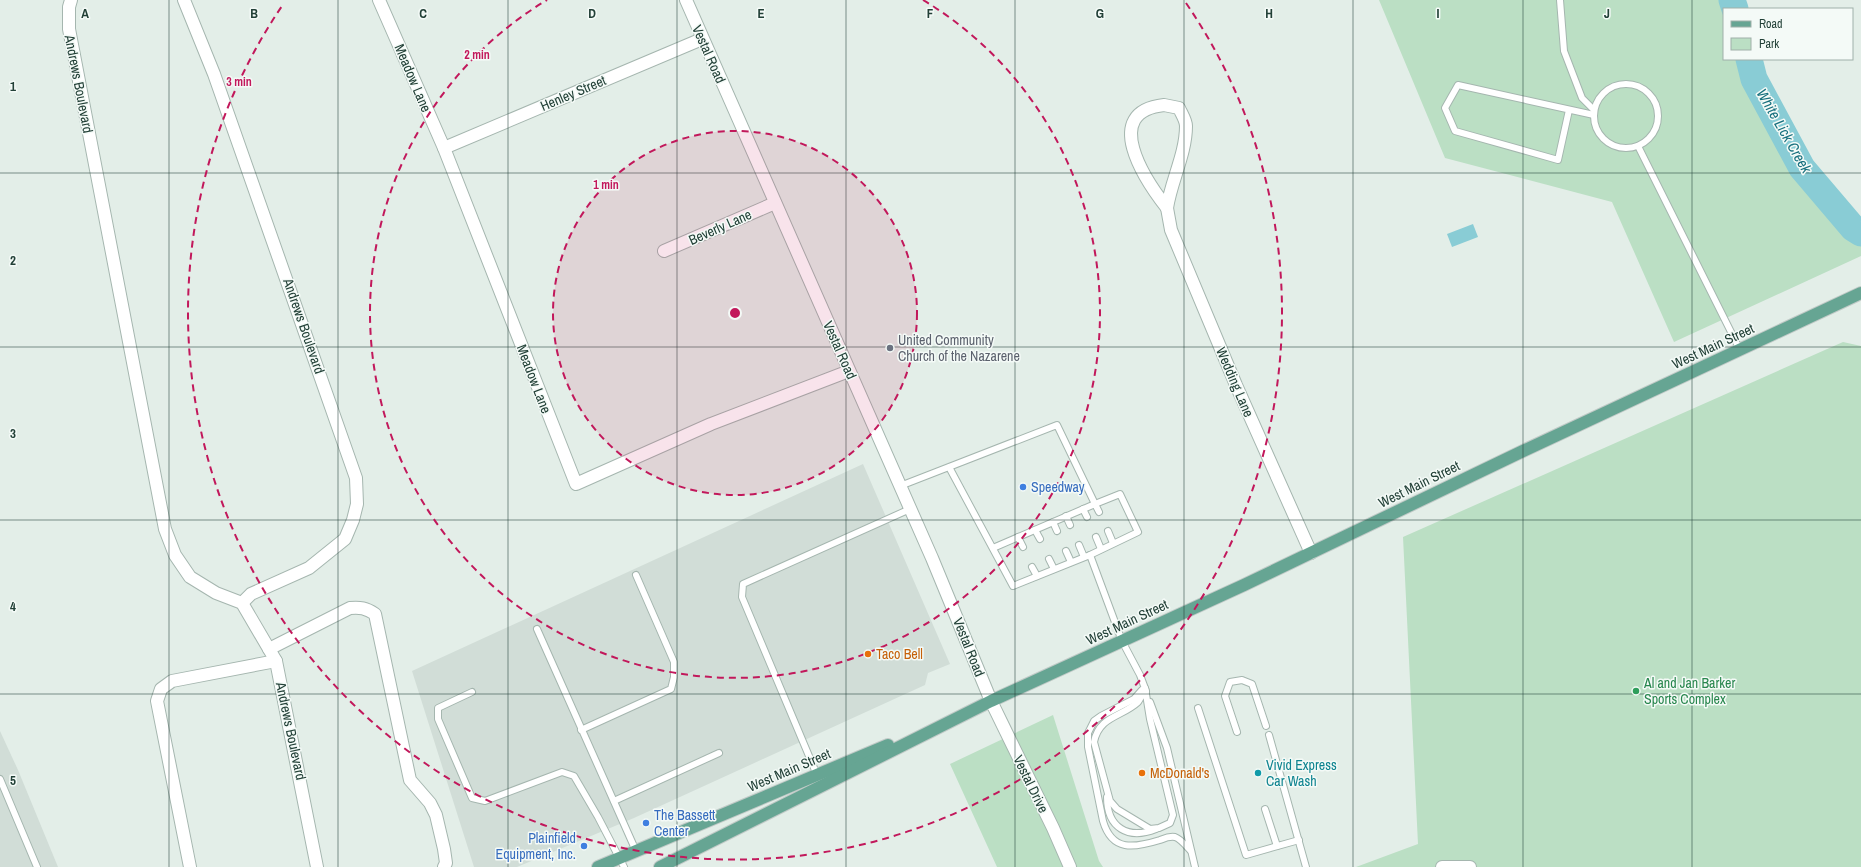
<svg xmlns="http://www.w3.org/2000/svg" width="1861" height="867" font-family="'Archivo Narrow',sans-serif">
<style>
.built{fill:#d1ddd7}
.green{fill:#bbdfc4}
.water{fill:#89ccd5}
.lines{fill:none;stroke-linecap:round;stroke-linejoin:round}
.river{stroke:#89ccd5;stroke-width:27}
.service-casing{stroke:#a5b6af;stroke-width:8}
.minor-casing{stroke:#a5b6af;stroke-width:14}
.tertiary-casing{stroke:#a5b6af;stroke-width:14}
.primary-casing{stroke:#c1cac7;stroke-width:14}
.service{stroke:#fff;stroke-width:6}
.minor{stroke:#fff;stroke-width:12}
.tertiary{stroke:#fff;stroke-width:12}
.primary{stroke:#66a593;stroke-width:12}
.grid{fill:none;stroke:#224037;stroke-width:1;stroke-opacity:0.55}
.ring{fill:none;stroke:#c2185b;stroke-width:2;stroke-dasharray:7 5}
.worship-dot{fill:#6b7280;stroke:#f4faf7;stroke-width:1.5}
.shop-dot{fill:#3f7fe0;stroke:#f4faf7;stroke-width:1.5}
.food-dot{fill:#e8710a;stroke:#f4faf7;stroke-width:1.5}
.leisure-dot{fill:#2e9e5b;stroke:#f4faf7;stroke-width:1.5}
.culture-dot{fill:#0f9aa8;stroke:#f4faf7;stroke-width:1.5}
.labels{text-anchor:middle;stroke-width:3;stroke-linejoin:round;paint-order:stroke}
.street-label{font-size:14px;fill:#224037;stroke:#f4faf7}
.worship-label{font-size:14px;fill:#5b616d;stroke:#f4faf7;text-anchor:start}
.shop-label{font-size:14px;fill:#366cbe;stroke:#f4faf7;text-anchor:start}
.food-label{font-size:14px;fill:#c56008;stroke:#f4faf7;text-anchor:start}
.leisure-label{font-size:14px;fill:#27864d;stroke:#f4faf7;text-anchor:start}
.culture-label{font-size:14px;fill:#0d838f;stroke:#f4faf7;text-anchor:start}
.water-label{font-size:15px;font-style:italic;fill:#18717f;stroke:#f4faf7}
.grid-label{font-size:13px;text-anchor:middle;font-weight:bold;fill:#224037;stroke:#f4faf7;stroke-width:3;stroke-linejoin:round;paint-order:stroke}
.centre{fill:#c2185b;stroke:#f4faf7;stroke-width:2}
.ring-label{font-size:12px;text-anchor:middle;font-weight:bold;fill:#c2185b;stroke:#f4faf7;stroke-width:3;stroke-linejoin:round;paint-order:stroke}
</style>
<rect width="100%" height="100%" fill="#e3eee8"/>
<g class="built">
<path d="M863 464 950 664 928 673 925 685 634 818 517 867H474L412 671Z"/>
<path d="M0 731 18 770 58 867H0Z"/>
</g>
<g class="green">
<path d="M1379 0H1732L1735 9H1724V59H1749L1754 79 1802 168 1853 228 1861 233V256L1674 342 1612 202 1445 158Z"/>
<path d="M1843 342 1861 346V867H1356L1418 844 1403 537Z"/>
<path d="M1053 715 1099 861 1103 867H997L950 764Z"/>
</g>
<path class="water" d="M1473 224 1478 237 1452 247 1447 234Z"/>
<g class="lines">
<g class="river">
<path d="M1732 0 1735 9"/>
<path d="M1749 59 1754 79 1802 168 1853 228 1861 233"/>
</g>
<defs>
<g id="service">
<path d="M1560 0 1564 51 1582 98 1594 110"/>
<circle cx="1626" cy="116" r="32"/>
<path d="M1569 110 1558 160 1455 131 1445 108 1458 85 1594 115"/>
<path d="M1638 146 1740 350"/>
<path d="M900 486 1057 425 1095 504 1120 494 1138 532 1090 555 1013 586 949 467"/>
<path d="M1083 509 1087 517"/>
<path d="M1066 516 1070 525"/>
<path d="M1053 522 1057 531"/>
<path d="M1035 530 1040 539"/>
<path d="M1108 531 1113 543"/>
<path d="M1018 537 1023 547"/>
<path d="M1096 537 1101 549"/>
<path d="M1079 545 1084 557"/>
<path d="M993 548 1095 504 1099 512"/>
<path d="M1066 551 1071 562"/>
<path d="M1090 555 1122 641 1140 675 1146 691"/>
<path d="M1049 559 1054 569"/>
<path d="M1032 567 1037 576"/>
<path d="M537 629 636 851"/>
<path d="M1145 688 1150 719 1173 815 1170 823 1159 828 1150 829 1117 809 1110 801 1094 742C1099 716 1122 717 1138 702 1141 698 1143 692 1145 688Z"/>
<path d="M1142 690 1134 699 1101 716 1094 721 1088 733V747L1103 821C1112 852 1134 848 1160 840 1165 838 1169 836 1175 837 1181 839 1187 847 1191 851"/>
<path d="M472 692 438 708V719L472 798 485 801 562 772 574 776 598 817 624 867"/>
<path d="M1150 702 1167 748 1195 867"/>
<path d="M1198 708 1246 855 1299 840"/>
<path d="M581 730 671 689 674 677V662L636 575"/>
<path d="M1237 732 1225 696 1230 682 1242 680 1252 684 1266 726"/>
<path d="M1269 735 1306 867"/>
<path d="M817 775 742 597 743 584 910 509"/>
<path d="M0 779 37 867"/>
<path d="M1107 797C1107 828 1128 840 1156 829"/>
<path d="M614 801 719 753"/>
<path d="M1265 809 1277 846"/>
</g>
<g id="minor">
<path d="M71 0 69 7V29L165 529 175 555 190 577 216 593 242 603 276 661 317 867"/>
<path d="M184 0 214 74 356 478 357 504 353 520 345 539 309 568 251 594 242 603"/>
<path d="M379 0 444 148 576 484 711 424 849 371"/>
<path d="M1164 105 1179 108C1181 113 1186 120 1186 126 1186 154 1171 181 1167 208 1145 180 1100 112 1164 105Z"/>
<path d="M444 148 702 39"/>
<path d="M1167 208 1171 230 1236 385 1311 553"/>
<path d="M664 251 775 203"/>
<path d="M269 649 350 608C360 607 366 608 375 614L410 780 430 803 436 815 444 849 446 863 444 867"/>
<path d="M190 867 157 701 161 689 172 681 276 661"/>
</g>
<g id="tertiary">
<path d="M686 0 932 558 991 701 1053 828 1070 867"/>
<path d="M1442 867H1470"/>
</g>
<g id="primary">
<path d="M598 867 888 745"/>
<path d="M660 867 991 701 1244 585 1523 451 1861 293"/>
</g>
</defs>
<use href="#service" class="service-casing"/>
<use href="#minor" class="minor-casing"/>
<use href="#tertiary" class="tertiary-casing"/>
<use href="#primary" class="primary-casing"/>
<use href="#service" class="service"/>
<use href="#minor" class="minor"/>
<use href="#tertiary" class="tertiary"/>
<use href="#primary" class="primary"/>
</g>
<path class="grid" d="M169 0V867M338 0V867M508 0V867M677 0V867M846 0V867M1015 0V867M1184 0V867M1353 0V867M1523 0V867M1692 0V867M0 173H1861M0 347H1861M0 520H1861M0 694H1861"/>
<circle cx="735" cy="313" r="182" fill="#c2185b" fill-opacity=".12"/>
<g class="ring">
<circle cx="735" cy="313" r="182"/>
<path d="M923 0A365 365 0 1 1 547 0"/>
<path d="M1186 3A547 547 0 1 1 284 3"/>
</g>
<circle class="worship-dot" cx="890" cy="348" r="4"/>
<g class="shop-dot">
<circle cx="1023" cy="487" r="4"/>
<circle cx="646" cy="823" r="4"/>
<circle cx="584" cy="846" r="4"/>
</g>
<g class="food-dot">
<circle cx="868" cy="654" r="4"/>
<circle cx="1142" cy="773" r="4"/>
</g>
<circle class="leisure-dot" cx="1636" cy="691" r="4"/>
<circle class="culture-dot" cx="1258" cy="773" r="4"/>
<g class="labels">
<g class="street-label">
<text transform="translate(709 54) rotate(66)" y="5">Vestal Road</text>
<text transform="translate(413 78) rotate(67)" y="5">Meadow Lane</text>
<text transform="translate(79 84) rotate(79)" y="5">Andrews Boulevard</text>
<text transform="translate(573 93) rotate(-23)" y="5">Henley Street</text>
<text transform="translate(720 227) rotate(-24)" y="5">Beverly Lane</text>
<text transform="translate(304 326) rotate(71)" y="5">Andrews Boulevard</text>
<text transform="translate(1713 346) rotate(-25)" y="5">West Main Street</text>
<text transform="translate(840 350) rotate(66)" y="5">Vestal Road</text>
<text transform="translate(534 379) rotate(69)" y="5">Meadow Lane</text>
<text transform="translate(1235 382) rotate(67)" y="5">Wedding Lane</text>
<text transform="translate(1419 484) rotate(-26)" y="5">West Main Street</text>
<text transform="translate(1127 622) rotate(-25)" y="5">West Main Street</text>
<text transform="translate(969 647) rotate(68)" y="5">Vestal Road</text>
<text transform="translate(291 731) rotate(78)" y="5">Andrews Boulevard</text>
<text transform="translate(789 770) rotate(-23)" y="5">West Main Street</text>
<text transform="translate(1031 784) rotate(64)" y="5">Vestal Drive</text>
</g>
<g class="worship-label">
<text x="898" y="345">United Community<tspan x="898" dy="16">Church of the Nazarene</tspan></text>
</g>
<g class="shop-label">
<text x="1031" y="492">Speedway</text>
<text x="654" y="820">The Bassett<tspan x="654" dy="16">Center</tspan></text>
<text x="576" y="843" text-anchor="end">Plainfield<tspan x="576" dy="16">Equipment, Inc.</tspan></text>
</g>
<g class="food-label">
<text x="876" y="659">Taco Bell</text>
<text x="1150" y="778">McDonald's</text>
</g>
<g class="leisure-label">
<text x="1644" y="688">Al and Jan Barker<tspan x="1644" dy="16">Sports Complex</tspan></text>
</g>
<g class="culture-label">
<text x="1266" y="770">Vivid Express<tspan x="1266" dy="16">Car Wash</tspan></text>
</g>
<g class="water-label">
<text transform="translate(1784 131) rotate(60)" y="5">White Lick Creek</text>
</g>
</g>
<g class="grid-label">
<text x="85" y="18">A</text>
<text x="254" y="18">B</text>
<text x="423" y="18">C</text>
<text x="592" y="18">D</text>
<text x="761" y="18">E</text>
<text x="930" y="18">F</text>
<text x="1100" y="18">G</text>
<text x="1269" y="18">H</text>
<text x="1438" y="18">I</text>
<text x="1607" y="18">J</text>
<text x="13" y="91">1</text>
<text x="13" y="265">2</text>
<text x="13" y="438">3</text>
<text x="13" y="611">4</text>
<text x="13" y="785">5</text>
</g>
<circle cx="735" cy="313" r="6" class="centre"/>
<g class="ring-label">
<text x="477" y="59">2 min</text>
<text x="239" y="86">3 min</text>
<text x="606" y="189">1 min</text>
</g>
<rect x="1723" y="8" width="130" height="52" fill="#f4faf7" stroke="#a0b0aa"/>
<rect x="1731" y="21" width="20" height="6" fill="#66a593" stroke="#a0b0aa"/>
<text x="1759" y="28" font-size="12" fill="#224037">Road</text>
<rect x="1731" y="38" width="20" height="12" fill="#bbdfc4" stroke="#a0b0aa"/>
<text x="1759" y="48" font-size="12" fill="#224037">Park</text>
</svg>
